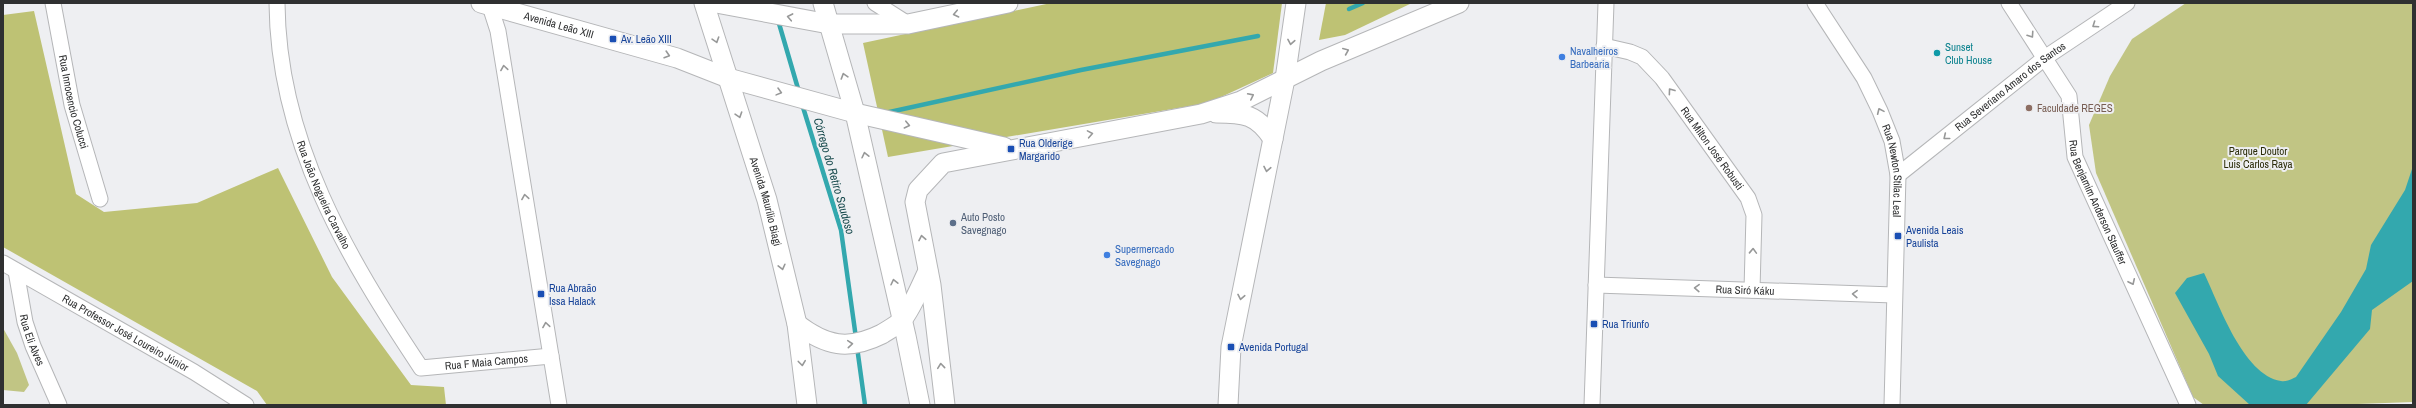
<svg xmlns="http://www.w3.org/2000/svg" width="2416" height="408" font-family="'Archivo Narrow',sans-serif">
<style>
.green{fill:#c1c584}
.forest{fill:#bec274}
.water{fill:#33a8ae}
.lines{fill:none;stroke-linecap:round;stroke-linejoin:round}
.stream{stroke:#33a8ae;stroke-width:4.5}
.minor-casing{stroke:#b5b6b8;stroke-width:17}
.major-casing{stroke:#b5b6b8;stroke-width:21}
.minor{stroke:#fff;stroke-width:15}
.major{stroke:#fff;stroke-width:19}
.oneway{stroke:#979898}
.transit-dot{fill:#1a4fb4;stroke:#eeeff2;stroke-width:1.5}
.culture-dot{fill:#0f9aa8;stroke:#eeeff2;stroke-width:1.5}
.shop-dot{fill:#3f7fe0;stroke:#eeeff2;stroke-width:1.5}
.education-dot{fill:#8d6e63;stroke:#eeeff2;stroke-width:1.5}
.service-dot{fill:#5c6f8a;stroke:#eeeff2;stroke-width:1.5}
.labels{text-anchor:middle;stroke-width:4;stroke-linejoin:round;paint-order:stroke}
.street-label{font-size:11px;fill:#2f3031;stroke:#eeeff2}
.transit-label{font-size:11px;fill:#164399;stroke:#eeeff2;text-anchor:start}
.culture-label{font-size:11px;fill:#0d838f;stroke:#eeeff2;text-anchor:start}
.shop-label{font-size:11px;fill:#366cbe;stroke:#eeeff2;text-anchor:start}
.education-label{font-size:11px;fill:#785e54;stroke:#eeeff2;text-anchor:start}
.park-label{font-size:11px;fill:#2a2b08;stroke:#eeeff2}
.service-label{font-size:11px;fill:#4e5e75;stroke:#eeeff2;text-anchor:start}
.water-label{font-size:12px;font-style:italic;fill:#194b4e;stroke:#eeeff2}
</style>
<rect width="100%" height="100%" fill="#eeeff2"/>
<g class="green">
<path d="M2186 3H2413V402L2330 405H2204L2193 397 2096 173 2089 125 2110 76 2132 39Z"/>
<path d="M3 328 17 353 29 385 24 392 3 390Z"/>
</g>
<g class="forest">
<path d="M1051 3H1282L1273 73 1208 103 888 157 863 43Z"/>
<path d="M1326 3H1412L1345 35 1319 40Z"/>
<path d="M34 11 76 194 104 212 197 203 278 168 332 277 411 385 444 387 446 405H267L257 391 3 247V15Z"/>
</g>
<path class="water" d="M2413 166V281L2372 310 2370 329 2306 405H2250L2218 376 2209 354 2175 293 2187 278 2204 273C2219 304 2243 375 2281 381 2286 382 2292 379 2296 377L2341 312 2366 269 2371 245 2405 190Z"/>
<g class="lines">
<g class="stream">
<path d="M1349 9 1363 3"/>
<path d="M778 20 799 92"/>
<path d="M802 104 841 230 856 338"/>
<path d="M885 113 1081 70 1258 36"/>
<path d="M857 347 865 405"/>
</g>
<defs>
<g id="minor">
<path id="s1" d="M53 3 72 105 100 199"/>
<path id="s2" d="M277 3C278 141 347 257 421 368L551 356"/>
<path d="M489 3 498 31 559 405"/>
<path d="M875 3 908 24"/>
<path id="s3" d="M1815 3 1864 78 1880 111 1892 141 1898 175 1892 405"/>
<path id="s4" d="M2009 3 2069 96 2075 157 2188 405"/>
<path id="s5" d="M1604 46 1630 52 1642 57 1662 78 1748 198 1754 215 1752 290"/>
<path id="s6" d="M1898 175 2046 57 2127 3"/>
<path id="s7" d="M3 263 194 372 246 405"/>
<path id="s8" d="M16 271 25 322 33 346 59 405"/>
<path id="s9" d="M1596 285 1894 295"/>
<path d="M1592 405 1606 3"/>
</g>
<g id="major">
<path id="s10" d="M481 3 677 58 728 78 855 113 1004 147"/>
<path id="s11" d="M704 3 767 200 797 324 807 405"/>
<path d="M716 3 829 24H908L1008 3"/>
<path d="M823 3 855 113 906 336 920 405"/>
<path d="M1216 113C1244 113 1257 114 1273 139"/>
<path d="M797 324C826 346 848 351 882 334 888 330 898 325 902 320 912 308 921 285 928 271"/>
<path d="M945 405 931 285 915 202 918 190 943 163 1201 114 1241 101 1321 61 1459 3"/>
<path d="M1228 405 1231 347 1285 79 1296 3"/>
</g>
</defs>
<use href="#minor" class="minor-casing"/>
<use href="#major" class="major-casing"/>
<use href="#minor" class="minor"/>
<use href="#major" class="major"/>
</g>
<defs><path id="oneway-chevron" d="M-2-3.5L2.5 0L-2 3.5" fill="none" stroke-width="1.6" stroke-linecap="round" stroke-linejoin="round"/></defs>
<g class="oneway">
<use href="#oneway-chevron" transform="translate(956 14) rotate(168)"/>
<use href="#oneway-chevron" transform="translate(790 17) rotate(-169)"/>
<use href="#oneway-chevron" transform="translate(2095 25) rotate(146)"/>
<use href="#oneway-chevron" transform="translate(2031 35) rotate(56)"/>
<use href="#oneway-chevron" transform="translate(716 40) rotate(72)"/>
<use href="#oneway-chevron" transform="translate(1291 42) rotate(100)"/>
<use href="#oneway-chevron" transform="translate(1346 51) rotate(-23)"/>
<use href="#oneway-chevron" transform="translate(667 55) rotate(17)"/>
<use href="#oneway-chevron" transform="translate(504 68) rotate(-99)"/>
<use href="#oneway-chevron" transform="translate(844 76) rotate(-107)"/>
<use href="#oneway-chevron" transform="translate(1671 91) rotate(-126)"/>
<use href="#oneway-chevron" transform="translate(779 92) rotate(15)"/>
<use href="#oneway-chevron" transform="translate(1251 96) rotate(-27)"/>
<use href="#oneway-chevron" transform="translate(1880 111) rotate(-114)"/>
<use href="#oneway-chevron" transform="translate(739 115) rotate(72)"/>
<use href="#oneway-chevron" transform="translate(907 125) rotate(13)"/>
<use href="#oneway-chevron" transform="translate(1090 134) rotate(-10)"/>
<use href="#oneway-chevron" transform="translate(1946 137) rotate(141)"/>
<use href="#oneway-chevron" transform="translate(865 155) rotate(-103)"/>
<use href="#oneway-chevron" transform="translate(1267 169) rotate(101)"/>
<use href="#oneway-chevron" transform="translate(525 197) rotate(-99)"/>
<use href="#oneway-chevron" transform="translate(922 238) rotate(-101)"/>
<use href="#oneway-chevron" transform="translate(1753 251) rotate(-88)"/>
<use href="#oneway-chevron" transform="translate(782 267) rotate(76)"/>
<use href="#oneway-chevron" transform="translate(894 282) rotate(-103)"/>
<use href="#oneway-chevron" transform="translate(2132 282) rotate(65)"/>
<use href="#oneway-chevron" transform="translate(1697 288) rotate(-178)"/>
<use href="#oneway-chevron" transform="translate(1855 294) rotate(-178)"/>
<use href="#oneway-chevron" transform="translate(1241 297) rotate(101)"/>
<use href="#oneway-chevron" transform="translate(546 325) rotate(-99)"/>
<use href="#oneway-chevron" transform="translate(850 344) rotate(-5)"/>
<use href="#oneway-chevron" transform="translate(802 363) rotate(83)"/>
<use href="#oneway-chevron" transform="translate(941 366) rotate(-96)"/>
</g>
<g class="transit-dot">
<rect x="609" y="35" width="8" height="8" rx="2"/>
<rect x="1007" y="145" width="8" height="8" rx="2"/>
<rect x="1894" y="232" width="8" height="8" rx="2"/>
<rect x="537" y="290" width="8" height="8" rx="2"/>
<rect x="1590" y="320" width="8" height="8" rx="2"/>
<rect x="1227" y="343" width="8" height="8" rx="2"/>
</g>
<circle class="culture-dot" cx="1937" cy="53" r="4"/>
<g class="shop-dot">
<circle cx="1562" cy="57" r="4"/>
<circle cx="1107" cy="255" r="4"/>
</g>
<circle class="education-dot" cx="2029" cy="108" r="4"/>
<circle class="service-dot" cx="953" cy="223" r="4"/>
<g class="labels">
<g class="street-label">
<text dy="4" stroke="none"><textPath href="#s10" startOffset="81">Avenida Leão XIII</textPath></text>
<text dy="4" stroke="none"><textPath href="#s6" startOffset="143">Rua Severiano Amaro dos Santos</textPath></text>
<text dy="4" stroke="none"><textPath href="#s1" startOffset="101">Rua Innocencio Colucci</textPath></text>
<text dy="4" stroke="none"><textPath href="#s5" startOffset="155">Rua Milton José Robusti</textPath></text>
<text dy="4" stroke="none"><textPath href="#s3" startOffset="188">Rua Newton Stilac Leal</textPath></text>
<text dy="4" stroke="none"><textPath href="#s2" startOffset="199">Rua João Nogueira Carvalho</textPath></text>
<text dy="4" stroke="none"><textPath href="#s11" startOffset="208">Avenida Maurílio Biagi</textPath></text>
<text dy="4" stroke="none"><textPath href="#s4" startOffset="222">Rua Benjamim Anderson Stauffer</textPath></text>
<text dy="4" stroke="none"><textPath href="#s9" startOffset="149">Rua Siró Káku</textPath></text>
<text dy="4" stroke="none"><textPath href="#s7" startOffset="141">Rua Professor José Loureiro Júnior</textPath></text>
<text dy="4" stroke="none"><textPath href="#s8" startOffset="71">Rua Eli Alves</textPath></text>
<text dy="4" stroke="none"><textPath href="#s2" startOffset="464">Rua F Maia Campos</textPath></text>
</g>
<g class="transit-label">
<text x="621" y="43">Av. Leão XIII</text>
<text x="1019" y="147">Rua Olderige<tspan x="1019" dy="13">Margarido</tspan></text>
<text x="1906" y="234">Avenida Leais<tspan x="1906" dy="13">Paulista</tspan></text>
<text x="549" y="292">Rua Abraão<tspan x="549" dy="13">Issa Halack</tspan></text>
<text x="1602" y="328">Rua Triunfo</text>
<text x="1239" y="351">Avenida Portugal</text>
</g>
<g class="culture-label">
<text x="1945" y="51">Sunset<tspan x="1945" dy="13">Club House</tspan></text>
</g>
<g class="shop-label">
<text x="1570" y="55">Navalheiros<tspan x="1570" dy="13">Barbearia</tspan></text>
<text x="1115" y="253">Supermercado<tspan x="1115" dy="13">Savegnago</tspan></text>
</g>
<g class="education-label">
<text x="2037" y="112">Faculdade REGES</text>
</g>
<g class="park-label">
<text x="2258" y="155">Parque Doutor<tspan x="2258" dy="13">Luis Carlos Raya</tspan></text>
</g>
<g class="service-label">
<text x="961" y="221">Auto Posto<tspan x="961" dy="13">Savegnago</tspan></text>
</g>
<g class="water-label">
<text transform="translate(834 176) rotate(74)" y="4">Córrego do Retiro Saudoso</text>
</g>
</g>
<rect width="2416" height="408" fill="none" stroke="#2f3031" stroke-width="8"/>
</svg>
